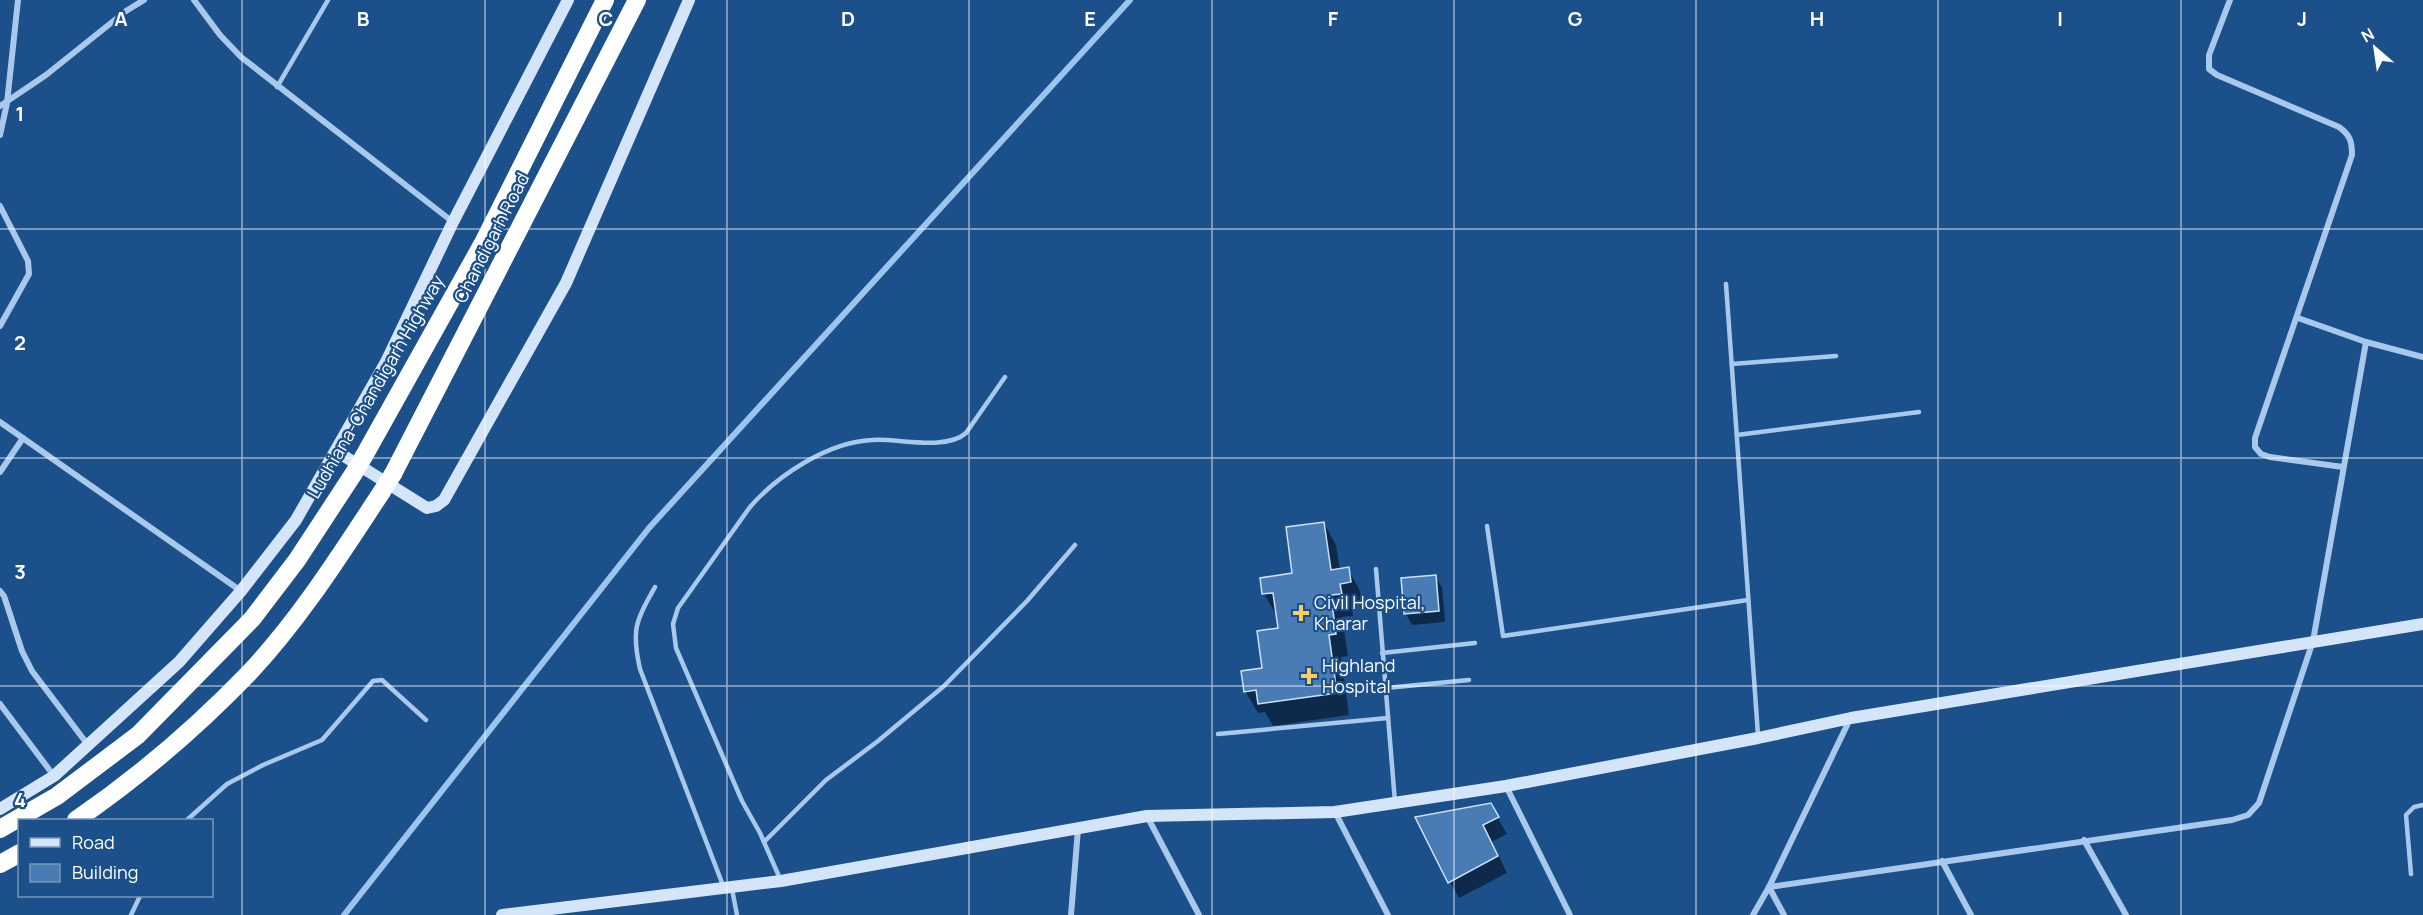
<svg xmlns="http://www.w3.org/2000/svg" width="2423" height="915" font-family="Manrope,sans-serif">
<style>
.shadow{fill:#0007}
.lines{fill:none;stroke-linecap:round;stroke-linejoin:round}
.stream{stroke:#9bc4ee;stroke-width:6}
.building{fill:#497cb5;stroke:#cde2f9;stroke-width:1.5}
.lane{stroke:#a8c9ec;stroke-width:4.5}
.street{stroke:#a8c9ec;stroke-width:6}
.secondary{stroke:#d4e5f9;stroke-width:12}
.highway{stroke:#fff;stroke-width:18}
.highway-bridge{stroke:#fff;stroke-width:18}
.grid{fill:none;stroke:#fff;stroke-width:1.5;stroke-opacity:0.55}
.poi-dot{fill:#fdcc65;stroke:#1c508b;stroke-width:2}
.labels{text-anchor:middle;stroke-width:4.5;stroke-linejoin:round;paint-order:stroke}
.street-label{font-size:18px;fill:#fff;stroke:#1c508b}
.poi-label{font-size:18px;fill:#fff;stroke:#1c508b;text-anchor:start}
.grid-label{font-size:20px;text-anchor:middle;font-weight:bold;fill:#fff;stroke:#1c508b;stroke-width:4.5;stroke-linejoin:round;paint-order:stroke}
</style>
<rect width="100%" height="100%" fill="#1c508b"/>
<g class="shadow">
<path d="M1324 523 1336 545 1340 570 1348 569 1360 591 1362 604 1352 606 1353 616 1342 617 1348 656 1341 657 1349 715 1273 726 1265 712 1258 713 1245 691 1264 669 1279 629 1277 616 1264 594 1294 574Z"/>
<path d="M1435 577 1442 587 1445 622 1412 625 1406 614Z"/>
<path d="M1490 805 1507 834 1492 842 1507 873 1459 898 1450 882Z"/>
</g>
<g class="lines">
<path class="stream" d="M344 915 649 528 1130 0"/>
</g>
<g class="building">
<path d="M1324 522 1331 570 1349 567 1351 582 1340 584 1342 594 1331 595 1336 634 1329 635 1337 693 1258 704 1256 690 1244 692 1241 671 1262 668 1257 631 1278 628 1273 593 1262 594 1260 578 1292 573 1286 527Z"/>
<path d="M1436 575 1439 611 1404 614 1401 578Z"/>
<path d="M1491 803 1499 817 1483 825 1498 856 1448 883 1415 817Z"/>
</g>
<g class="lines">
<g class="lane">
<path d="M277 87 328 0"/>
<path d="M1726 284 1758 735"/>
<path d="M1732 364 1836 356"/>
<path d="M1737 435 1919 412"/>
<path d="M1487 526 1503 636 1748 600"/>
<path d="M1376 569 1395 802"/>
<path d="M655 587C636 621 631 629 640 669L724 888"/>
<path d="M1382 653 1475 643"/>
<path d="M1386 688 1469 680"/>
<path d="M1218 734 1388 718"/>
<path d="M187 820 227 784 263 765 322 740 373 681 382 680 426 720"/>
<path d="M764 842 826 780 878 741 944 686 1027 601 1075 545"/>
<path d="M2411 874 2406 815 2414 807 2423 805"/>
<path d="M781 881 760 833 742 801 676 648 673 624 678 608 750 507C778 475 828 442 872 440 898 438 946 451 966 433L1005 377"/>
<path d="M732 889 737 915"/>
<path d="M131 915 140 896"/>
</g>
<g class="street">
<path d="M194 0 220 35 241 57 453 222"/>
<path d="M2230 0 2209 55V69L2217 75 2339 127C2350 135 2352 141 2352 155L2255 438V447L2261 454 2270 457 2343 467"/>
<path d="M0 106 46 75 126 11 144 0"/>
<path d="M0 135 7 103 18 0"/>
<path d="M0 206 28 261 29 274 0 326"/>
<path d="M2298 318 2366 342 2423 357"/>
<path d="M0 422 241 591"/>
<path d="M0 472 23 438"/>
<path d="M0 591 4 596 22 651 32 671 88 745"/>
<path d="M0 704 54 776"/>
<path d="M1506 786 1570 915"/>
<path d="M1335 812 1388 915"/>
<path d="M1147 816 1199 915"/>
<path d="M2084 840 2126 915"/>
<path d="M1942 861 1971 915"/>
<path d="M1071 915 1078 829"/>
<path d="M1753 915 1769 887 1850 719"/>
<path d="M1784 915 1769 887 2232 820 2248 815 2259 803 2313 641 2366 342"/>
</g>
<g class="secondary">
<path d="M336 451 427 508 436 506 444 500 566 283 689 0"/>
<path d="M0 809 54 776 179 662 241 591 296 520 386 362 453 222 568 0"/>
<path d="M502 915 781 881 1147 816 1335 812 1506 786 1758 738 1851 718 2423 624"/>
</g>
<g class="highway">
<path d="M364 456 483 243 605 0"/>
<path d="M393 474 637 0"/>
<path d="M76 820C137 778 197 727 249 673 300 619 340 555 381 493"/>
<path d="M0 829 57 796 138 735 252 619 297 560 354 473"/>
<path d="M0 864 20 853"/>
</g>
<g class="highway-bridge">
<path d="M354 473 364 456"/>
<path d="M381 493 393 474"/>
</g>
</g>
<path class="grid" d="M242 0V915M485 0V915M727 0V915M969 0V915M1212 0V915M1454 0V915M1696 0V915M1938 0V915M2181 0V915M0 229H2423M0 458H2423M0 686H2423"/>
<g class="poi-dot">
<path d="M1298 604h6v6h6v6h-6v6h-6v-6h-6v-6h6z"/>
<path d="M1306 667h6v6h6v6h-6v6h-6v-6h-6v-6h6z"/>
</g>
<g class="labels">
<g class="street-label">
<text transform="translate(492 238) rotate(-63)" y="6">Chandigarh Road</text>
<text transform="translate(376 387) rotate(-60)" y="6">Ludhiana-Chandigarh Highway</text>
</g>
<g class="poi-label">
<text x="1314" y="609">Civil Hospital,<tspan x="1314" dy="21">Kharar</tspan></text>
<text x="1322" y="672">Highland<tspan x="1322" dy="21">Hospital</tspan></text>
</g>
</g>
<g class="grid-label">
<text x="121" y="26">A</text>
<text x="363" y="26">B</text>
<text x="606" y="26">C</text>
<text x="848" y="26">D</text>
<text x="1090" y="26">E</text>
<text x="1333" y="26">F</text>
<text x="1575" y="26">G</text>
<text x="1817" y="26">H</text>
<text x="2060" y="26">I</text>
<text x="2302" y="26">J</text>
<text x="20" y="121">1</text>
<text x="20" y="350">2</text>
<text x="20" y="579">3</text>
<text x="20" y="807">4</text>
</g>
<rect x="18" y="819" width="195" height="78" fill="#1c508b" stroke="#7796b9" stroke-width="1.5"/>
<rect x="30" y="838" width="30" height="9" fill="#d4e5f9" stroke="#7796b9" stroke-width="1.5"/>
<text x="72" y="849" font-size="18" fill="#ffffff">Road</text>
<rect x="30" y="864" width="30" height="18" fill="#497cb5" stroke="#7796b9" stroke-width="1.5"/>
<text x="72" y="879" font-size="18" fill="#ffffff">Building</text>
<g transform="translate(2375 48) rotate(331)" stroke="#1c508b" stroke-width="4.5" paint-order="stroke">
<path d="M0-4.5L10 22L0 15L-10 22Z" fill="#ffffff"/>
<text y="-9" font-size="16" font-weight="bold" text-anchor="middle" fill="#ffffff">N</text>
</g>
</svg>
